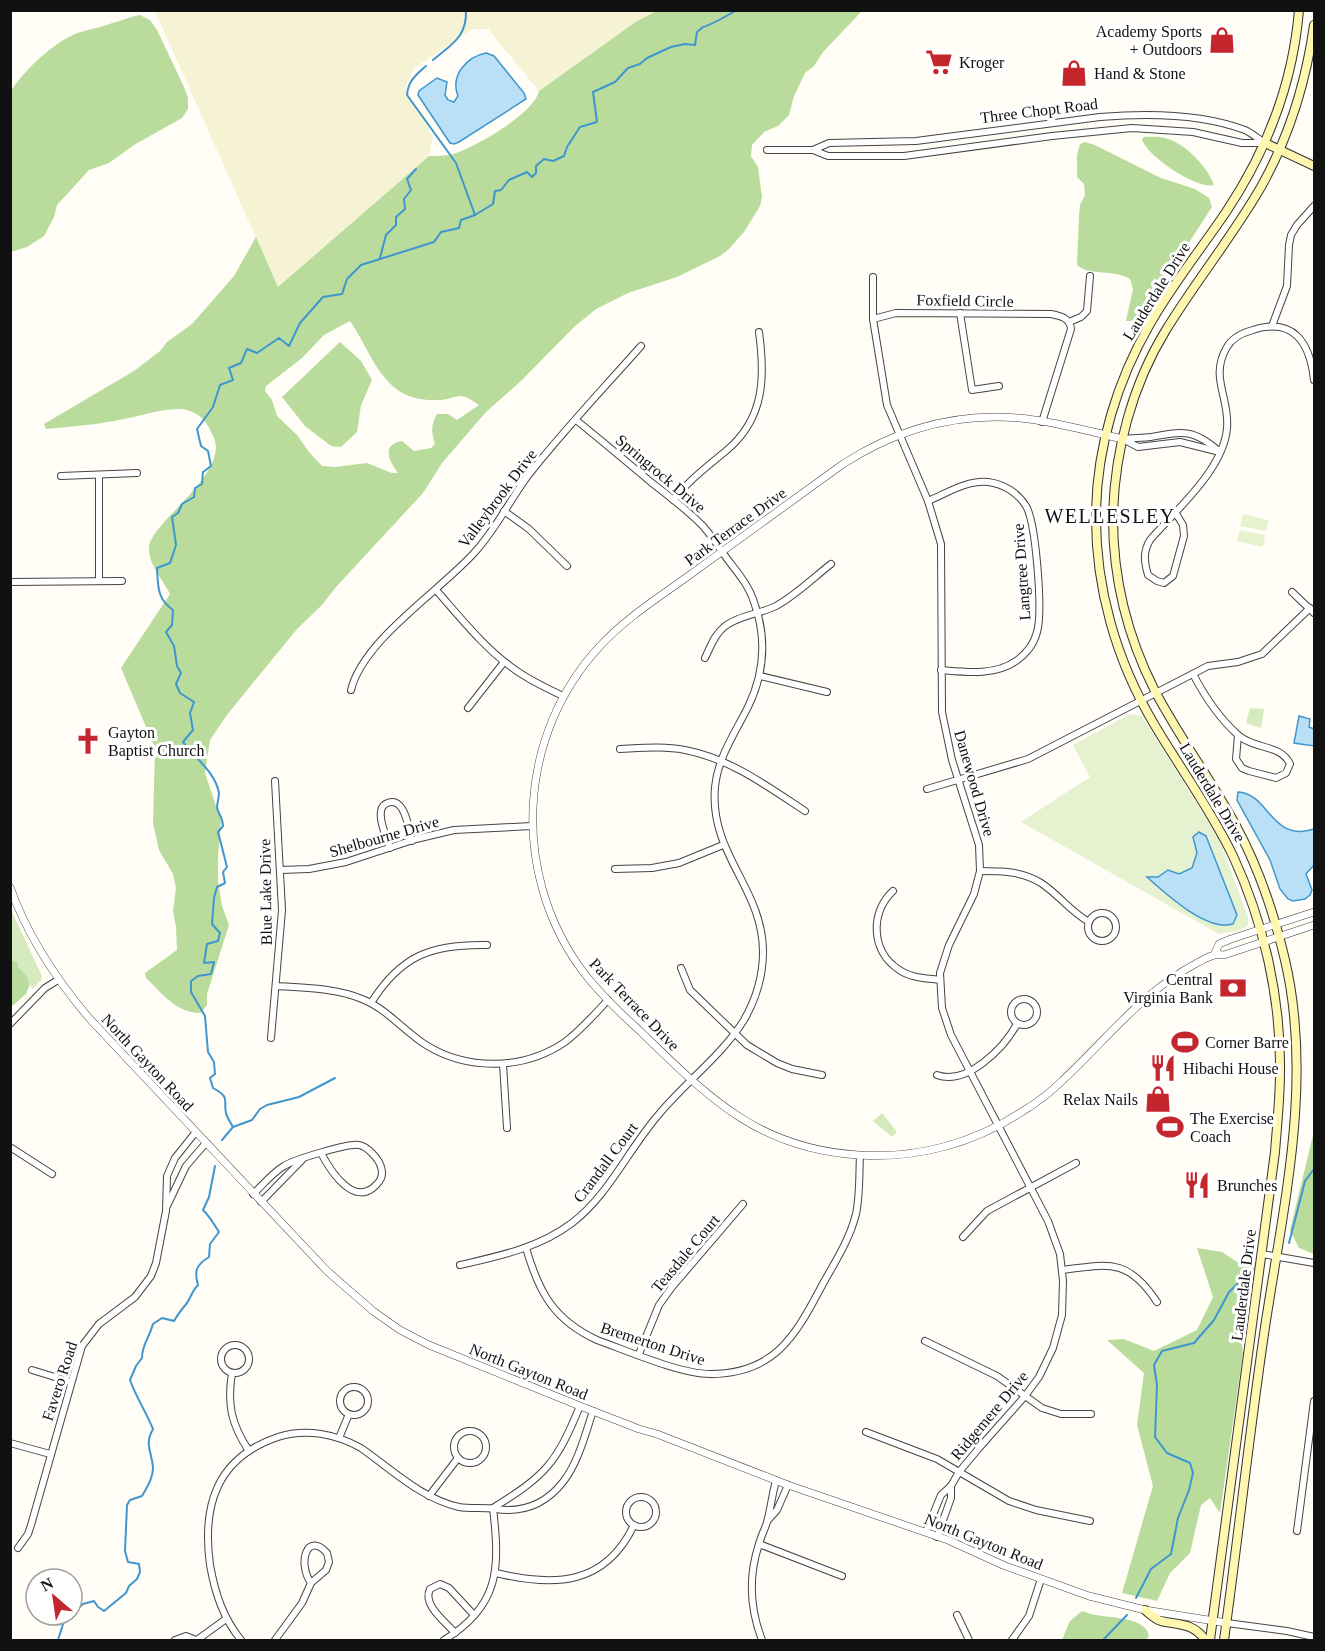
<svg xmlns="http://www.w3.org/2000/svg" width="1325" height="1651" font-family="'Times New Roman',serif">
<style>
.farmland{fill:#f6f3d4}
.green{fill:#d5ebbd}
.forest{fill:#b9dc9c;fill-rule:evenodd}
.pitch{fill:#e6f2cf}
.water{fill:#b9e0f7;stroke:#3f96cf;stroke-width:1.5}
.lines{fill:none;stroke-linecap:round;stroke-linejoin:round}
.stream{stroke:#3f96cf;stroke-width:2}
.minor-casing{stroke:#444;stroke-width:8}
.tertiary-casing{stroke:#444;stroke-width:8}
.secondary-casing{stroke:#333;stroke-width:10}
.minor{stroke:#fff;stroke-width:6}
.tertiary{stroke:#fff;stroke-width:7}
.secondary{stroke:#fff6b0;stroke-width:8}
.labels{text-anchor:middle;stroke-width:6;stroke-linejoin:round;paint-order:stroke}
.poi-label{font-size:16px;fill:#111;stroke:#fff;text-anchor:start}
.street-label{font-size:16px;fill:#111;stroke:#fff}
.quarter-label{font-size:20px;letter-spacing:1.5px;fill:#111;stroke:#fff}
</style>
<rect width="100%" height="100%" fill="#fffdf5"/>
<path class="farmland" d="M155 11H657L637 21 539 91 488 29H472L413 69 405 88 433 136 429 156 278 287Z"/>
<g class="green">
<path d="M1250 708 1264 709 1261 728 1246 723Z"/>
<path d="M10 908 42 976 41 980 32 989 26 975 18 967V963L11 960Z"/>
<path d="M882 1113 897 1132 892 1137 873 1121Z"/>
</g>
<g class="forest">
<path d="M680 10 862 11 823 52 814 66 805 73 794 96 789 115 778 126 764 132 752 145 751 156 758 167 762 197 760 206 744 232 729 249 720 256 677 277 628 293 596 309 574 327 522 380 486 412 442 463 423 493 336 587 322 605 297 629 227 715 210 740 205 773 221 821 218 856V880L222 906 229 925 207 994V1005L201 1013C176 1013 163 994 146 978L145 973 177 950 176 927 173 911 176 888 173 874 159 850 153 823 155 748 121 668 170 594C163 580 149 565 149 549 148 525 215 485 216 447 216 440 211 432 208 426 202 415 190 409 178 409 157 409 135 418 114 421 92 425 69 427 46 429L44 424 134 371 160 351 167 342 192 324 234 276 256 237 278 287 429 156C437 156 446 156 453 154 474 148 535 113 539 91L637 21 657 11ZM350 321C374 356 383 402 436 400 459 400 456 388 479 405L457 420 448 414H437C431 425 431 432 435 444L431 448 414 451 402 441C380 445 390 462 398 473H392L367 463 335 467 322 466 309 452 297 435 277 416 272 400 265 391 266 386 302 358 324 335Z"/>
<path d="M140 15 150 20 157 30 184 87 188 98V109L182 118 134 145 109 163 89 170 57 205 54 217 44 236 27 247 11 252V91C22 73 49 47 69 37 79 31 89 30 100 27 114 23 126 18 140 15Z"/>
<path d="M1144 137C1152 137 1160 136 1168 139 1186 144 1208 168 1214 185 1198 190 1146 156 1142 139Z"/>
<path d="M1085 142 1095 145 1161 178 1195 189 1209 198 1212 207 1162 284 1150 308 1136 321H1126L1133 289 1130 279C1115 269 1088 276 1077 265L1079 216 1080 205 1085 195 1084 184 1077 177V155L1080 144Z"/>
<path d="M340 342 361 361 372 380 361 405 357 432 341 447 331 446 305 426 282 397Z"/>
<path d="M11 960 18 963V967L26 975 30 984 26 994 11 1007Z"/>
<path d="M1314 1131V1254L1299 1248 1290 1230Z"/>
<path d="M1197 1248 1222 1252 1237 1262H1255L1253 1281 1245 1287 1237 1307 1243 1353 1220 1513 1210 1498 1201 1505 1190 1553 1170 1573 1157 1601 1122 1593 1153 1486 1137 1425 1144 1373 1107 1340 1124 1339 1154 1351 1197 1330 1213 1297Z"/>
<path d="M1082 1611C1087 1612 1091 1615 1096 1615 1111 1618 1146 1617 1149 1636L1146 1640H1062L1070 1621Z"/>
</g>
<g class="pitch">
<path d="M1243 514 1268 520 1266 531 1240 526Z"/>
<path d="M1240 530 1265 535 1263 547 1237 541Z"/>
<path d="M1130 714 1142 716 1220 841 1248 917V925L1241 930 1219 934 1021 822 1090 777 1073 745Z"/>
</g>
<g class="water">
<path d="M486 53 494 56 524 93 526 99 459 142 454 144 450 143 418 95 419 91 437 78 447 82 445 95 448 100 454 102 458 96C450 76 466 57 486 53Z"/>
<path d="M1299 716 1310 719 1309 727 1314 729V746L1294 743Z"/>
<path d="M1238 792C1269 793 1271 843 1314 829V865L1306 874 1312 890 1310 895 1305 899 1293 901 1288 899 1280 889 1270 860 1237 800Z"/>
<path d="M1199 832 1206 836 1237 915 1233 924C1207 932 1166 894 1147 877H1158L1168 870 1179 874 1192 868 1197 853 1193 837Z"/>
</g>
<g class="lines">
<g class="stream">
<path d="M433 60C452 44 467 37 466 10"/>
<path d="M426 66C416 75 408 81 407 95L456 163 475 215"/>
<path d="M380 258 386 235 396 225V217L405 209 404 199 411 190 407 179 416 169"/>
<path d="M233 1127C231 1123 227 1118 226 1113 223 1099 231 1098 213 1088L210 1078 215 1074 214 1062 208 1052 205 1016 191 992V981L198 976 211 974 214 962 204 963 207 944 218 941 220 933 212 924 214 898 217 887 225 883 223 872 227 867 218 832 223 826C223 818 219 815 217 808 217 803 219 798 219 793 215 772 196 759 183 742L193 730 190 713 194 702 180 693 176 684 181 673 177 666 174 646 166 632 172 625 173 610C157 599 158 586 157 568L170 563 176 545 172 517 178 513 182 504 194 497 195 488 202 484 203 472 211 466 208 451 201 446 197 429 213 407 220 385 233 380 229 368 241 363 247 349 257 353 279 338 289 346 300 323 323 297 342 294 347 279 361 265 434 242 441 232 459 228 461 220 475 215 493 204 495 191 501 190 509 180 527 172 532 177 536 173V166L544 159 553 161 564 156 567 147 580 127 597 122 593 92 615 82 628 68 640 64 647 58 671 47 685 44 695 45 697 32 703 27C709 26 730 14 737 10"/>
<path d="M222 1140 233 1127 252 1120 260 1109 267 1105 299 1097 335 1078"/>
<path d="M1289 1243 1305 1181 1314 1169"/>
<path d="M1136 1598 1151 1569 1171 1554 1178 1518 1189 1490 1193 1473 1190 1463 1167 1453 1155 1437 1157 1385 1154 1365 1162 1351 1194 1343 1214 1320 1229 1292 1248 1274"/>
<path d="M72 1614 83 1604 94 1601 98 1607 104 1611 126 1593 129 1586 137 1579 140 1572 139 1564 128 1562 125 1551 127 1505 130 1500 142 1496C147 1487 153 1478 153 1468 152 1451 144 1445 153 1429 146 1412 136 1397 130 1380L136 1366 142 1358C142 1344 149 1339 153 1324L162 1318 174 1321C178 1314 182 1309 187 1303 191 1297 192 1291 198 1285 194 1271 196 1265 209 1257L210 1244 219 1232C213 1223 211 1218 203 1210L209 1197 215 1166"/>
<path d="M58 1640 65 1618 71 1615"/>
<path d="M1103 1640 1127 1615"/>
</g>
<defs>
<g id="minor">
<path d="M767 150H813L829 143 916 141 1100 117C1147 113 1200 113 1245 130 1252 133 1258 139 1265 143"/>
<path d="M813 150 828 156H904L1052 136 1132 128 1193 132 1242 143H1264"/>
<path d="M873 277V319L887 405 928 501 941 544 942 712 952 760 979 845 980 871 974 894 949 945 940 973 942 1008 951 1035 1048 1221 1060 1254 1063 1281 1062 1315 1053 1348 1039 1377 1025 1396 979 1448 959 1472 951 1486 941 1495 926 1532"/>
<path d="M960 313 972 390 999 386"/>
<path d="M873 319 896 313 1051 314C1061 316 1070 318 1071 329L1042 422"/>
<path d="M1069 322 1081 317 1087 311 1090 276"/>
<path d="M1272 326 1287 286 1289 245 1291 235 1297 225 1314 206"/>
<path d="M1123 439C1132 438 1142 438 1151 437 1184 431 1194 429 1220 452"/>
<path d="M1123 439 1138 447 1180 442 1220 452"/>
<path d="M99 475V581"/>
<path d="M61 476 137 473"/>
<path d="M673 500C689 480 708 466 727 450 765 418 765 376 759 332"/>
<path d="M928 501C947 493 967 480 988 482 1004 484 1018 493 1026 506 1036 523 1043 612 1037 632 1034 644 1026 654 1016 661 995 676 965 672 941 670"/>
<path d="M504 511 529 529 567 566"/>
<path d="M1175 512 1183 525 1184 536 1173 576 1164 583 1157 581 1148 575C1144 561 1143 552 1150 540 1176 510 1224 469 1227 428 1230 398 1209 377 1227 347 1232 338 1242 333 1253 330 1294 317 1310 343 1314 380"/>
<path d="M10 582 122 581"/>
<path d="M436 590C460 617 484 648 514 669 529 680 546 688 563 696"/>
<path d="M1292 592 1314 613"/>
<path d="M705 658C710 648 714 635 724 627 737 616 760 614 776 606 796 595 813 578 831 564"/>
<path d="M1193 674C1205 697 1218 717 1238 735 1255 750 1281 744 1290 764L1286 773 1276 778 1249 771 1242 768 1236 759 1238 735"/>
<path d="M760 676 827 692"/>
<path d="M351 690C363 640 440 591 475 552 495 530 509 502 527 477 562 432 603 389 641 346"/>
<path d="M468 708 504 662"/>
<path d="M620 749C642 748 664 746 685 750 731 759 767 786 805 811"/>
<path d="M927 789 1028 759 1208 666 1238 662 1262 654 1310 608"/>
<path d="M390 848C387 838 379 822 381 811 382 803 393 799 399 805 407 812 409 831 412 841"/>
<path d="M615 869 652 868 679 863 723 845"/>
<path d="M280 870 309 869 346 862 416 839 454 830 532 826"/>
<path d="M980 871C1001 871 1022 871 1041 883 1058 894 1071 912 1089 922"/>
<path d="M893 891C870 912 871 951 898 969 910 978 925 978 940 980"/>
<circle cx="1102" cy="927" r="14"/>
<path d="M681 968 690 990 747 1045 777 1063 792 1069 822 1075"/>
<path d="M276 986C305 988 336 988 362 999 387 1009 404 1031 426 1045 468 1071 524 1070 565 1042 581 1030 594 1015 608 1000"/>
<circle cx="1024" cy="1012" r="13"/>
<path d="M371 1003C401 955 432 944 487 945"/>
<path d="M10 1024 45 988 58 980"/>
<path d="M271 1038 282 910 275 781"/>
<path d="M503 1064 507 1128"/>
<path d="M937 1075C967 1086 1004 1048 1017 1024"/>
<path d="M10 1147 52 1174"/>
<path d="M253 1194C263 1185 272 1173 284 1166 293 1160 348 1143 359 1145 367 1146 379 1159 381 1167 383 1173 382 1179 377 1184 355 1209 331 1172 321 1153"/>
<path d="M261 1202 302 1160"/>
<path d="M167 1206 186 1166 205 1144"/>
<path d="M963 1237 987 1211 1076 1163"/>
<path d="M526 1248C539 1293 554 1320 597 1340 628 1351 680 1374 710 1374 778 1374 797 1332 825 1280 837 1259 850 1238 856 1214 860 1195 859 1175 860 1155"/>
<path d="M1262 1254 1314 1263"/>
<path d="M460 1265C499 1256 539 1248 572 1223 609 1195 629 1148 660 1113 686 1082 723 1054 744 1020 756 999 763 976 763 952 763 888 709 854 715 787 718 757 735 733 748 707 765 672 767 638 754 602 749 586 738 573 728 560 719 548 712 536 702 525 687 510 669 496 652 483 627 462 602 441 576 420"/>
<path d="M1062 1270C1109 1264 1128 1258 1157 1302"/>
<path d="M925 1341 997 1376 1042 1408 1061 1414H1091"/>
<circle cx="235" cy="1359" r="14"/>
<path d="M639 1354 659 1305 672 1287 743 1204"/>
<path d="M32 1370 71 1382"/>
<path d="M232 1373C227 1404 231 1424 249 1451"/>
<circle cx="354" cy="1401" r="14"/>
<circle cx="470" cy="1447" r="16"/>
<path d="M866 1432 937 1459 1009 1501 1036 1510 1090 1521"/>
<path d="M339 1438 349 1414"/>
<path d="M10 1443 50 1454"/>
<path d="M429 1496 458 1458"/>
<circle cx="641" cy="1512" r="15"/>
<path d="M493 1508C546 1475 556 1464 580 1406"/>
<path d="M768 1520 777 1510 788 1485"/>
<path d="M1297 1531 1314 1401"/>
<path d="M937 1537 951 1498V1486"/>
<path d="M759 1544 842 1576"/>
<path d="M18 1548 28 1534 31 1525 82 1346 99 1324 135 1297 151 1276 156 1263 166 1211 167 1176 175 1158 195 1133"/>
<path d="M496 1573C554 1587 605 1586 634 1525"/>
<path d="M957 1615 969 1640"/>
<path d="M1227 1623 1287 1631 1314 1637"/>
<path d="M455 1633C445 1621 422 1605 430 1589L440 1584 449 1588 474 1615"/>
<path d="M175 1640 186 1636 196 1640"/>
<path d="M197 1640 226 1619"/>
<path d="M241 1640C223 1618 215 1593 210 1565 202 1506 216 1458 278 1437 306 1428 336 1434 361 1448 391 1469 422 1499 459 1507 471 1509 483 1507 495 1509 522 1513 545 1505 563 1482 578 1463 585 1435 593 1411"/>
<path d="M275 1640 302 1603 311 1583 326 1570 329 1562 327 1553C307 1531 297 1563 311 1583"/>
<path d="M444 1640C500 1606 500 1568 493 1508"/>
<path d="M762 1640C750 1609 748 1577 759 1544 761 1536 765 1529 767 1522 771 1508 772 1494 776 1481"/>
<path d="M1012 1640 1029 1616 1041 1579"/>
</g>
<g id="tertiary">
<path d="M1123 439C1092 432 1060 423 1028 419 961 411 899 428 843 464 792 501 742 537 691 574 661 596 627 617 601 645 518 733 510 871 581 969 598 992 619 1012 640 1031 708 1097 758 1149 859 1155 917 1159 975 1143 1023 1111 1038 1102 1051 1092 1063 1080 1107 1039 1143 991 1197 963 1207 958 1213 953 1224 955L1314 925"/>
<path d="M10 887C27 935 56 979 89 1018L327 1271 373 1311 400 1330 429 1345 580 1406 639 1429 657 1434 788 1485 948 1540 1003 1565 1089 1596 1145 1610 1227 1623"/>
<path d="M1215 953 1219 944 1231 939 1314 912"/>
</g>
<g id="secondary">
<path d="M1265 143 1314 166"/>
<path d="M1145 1610C1150 1614 1155 1619 1161 1621 1179 1625 1194 1623 1205 1640"/>
<path d="M1210 1640 1275 1152C1277 1125 1280 1099 1280 1072 1281 998 1264 923 1233 856 1211 810 1180 768 1154 724 1116 660 1095 587 1096 512 1097 447 1117 381 1150 324 1172 285 1201 249 1226 212 1266 152 1293 83 1299 10"/>
<path d="M1224 1640C1238 1539 1249 1436 1264 1334 1282 1211 1314 1084 1285 960 1274 913 1258 866 1235 824 1210 778 1179 737 1155 691 1128 638 1113 578 1113 518 1114 453 1132 385 1166 330 1196 281 1232 237 1261 187 1289 137 1306 82 1314 25"/>
</g>
</defs>
<use href="#minor" class="minor-casing"/>
<use href="#tertiary" class="tertiary-casing"/>
<use href="#secondary" class="secondary-casing"/>
<use href="#minor" class="minor"/>
<use href="#tertiary" class="tertiary"/>
<use href="#secondary" class="secondary"/>
</g>
<defs>
<symbol id="shop-bare" viewBox="-9 -9 18 18"><path d="M-5-2.5h2.3a2.7 3.5 0 0 1 5.4 0H5L5.5 6h-11ZM-1.5-2.5h3a1.5 2.3 0 0 0-3 0Z" fill="#c4262e" stroke="#fff" stroke-width="2.5" paint-order="stroke"/></symbol>
<symbol id="supermarket-bare" viewBox="-9 -9 18 18"><path d="M-6-5.5h2.5l.6 2H6L4.5 2H-2.5L-4.4-4H-6ZM-1.5 3.2a1.3 1.3 0 1 0 .1 0ZM3 3.2a1.3 1.3 0 1 0 .1 0Z" fill="#c4262e" stroke="#fff" stroke-width="2.5" paint-order="stroke"/></symbol>
<symbol id="church-bare" viewBox="-9 -9 18 18"><path d="M-1.2-6h2.4v3.5h3.3v2.4h-3.3V6h-2.4V-.1h-3.3v-2.4h3.3Z" fill="#c4262e" stroke="#fff" stroke-width="2.5" paint-order="stroke"/></symbol>
<symbol id="bank-bare" viewBox="-9 -9 18 18"><path d="M-6-4H6V4H-6ZM0-2.3a2.3 2.3 0 1 0 0 4.6a2.3 2.3 0 1 0 0-4.6Z" fill="#c4262e" stroke="#fff" stroke-width="2.5" paint-order="stroke"/></symbol>
<symbol id="stadium-bare" viewBox="-9 -9 18 18"><path d="M0-5a6.5 5 0 1 0 0 10a6.5 5 0 1 0 0-10ZM-3.5-1.8h7v3.6h-7Z" fill="#c4262e" stroke="#fff" stroke-width="2.5" paint-order="stroke"/></symbol>
<symbol id="restaurant-bare" viewBox="-9 -9 18 18"><path d="M-5-6h1v4h1v-4h1v4h1v-4h1v5L-1.5 .5V6h-2V.5L-5-1ZM5-6V6H3V1.5H1.5Q1.5-4 5-6Z" fill="#c4262e" stroke="#fff" stroke-width="2.5" paint-order="stroke"/></symbol>
</defs>
<g fill-rule="evenodd">
<use href="#shop-bare" x="1203" y="21" width="38" height="38"/>
<use href="#supermarket-bare" x="920" y="43" width="38" height="38"/>
<use href="#shop-bare" x="1055" y="54" width="38" height="38"/>
<use href="#church-bare" x="69" y="722" width="38" height="38"/>
<use href="#bank-bare" x="1214" y="969" width="38" height="38"/>
<use href="#stadium-bare" x="1166" y="1023" width="38" height="38"/>
<use href="#restaurant-bare" x="1144" y="1049" width="38" height="38"/>
<use href="#shop-bare" x="1139" y="1080" width="38" height="38"/>
<use href="#stadium-bare" x="1151" y="1108" width="38" height="38"/>
<use href="#restaurant-bare" x="1178" y="1166" width="38" height="38"/>
</g>
<g class="labels">
<g class="poi-label">
<text x="1202" y="37" text-anchor="end">Academy Sports<tspan x="1202" dy="18">+ Outdoors</tspan></text>
<text x="959" y="68">Kroger</text>
<text x="1094" y="79">Hand &amp; Stone</text>
<text x="108" y="738">Gayton<tspan x="108" dy="18">Baptist Church</tspan></text>
<text x="1213" y="985" text-anchor="end">Central<tspan x="1213" dy="18">Virginia Bank</tspan></text>
<text x="1205" y="1048">Corner Barre</text>
<text x="1183" y="1074">Hibachi House</text>
<text x="1138" y="1105" text-anchor="end">Relax Nails</text>
<text x="1190" y="1124">The Exercise<tspan x="1190" dy="18">Coach</tspan></text>
<text x="1217" y="1191">Brunches</text>
</g>
<g class="street-label">
<text transform="translate(1039 110) rotate(-7)" y="6">Three Chopt Road</text>
<text transform="translate(1156 291) rotate(-58)" y="6">Lauderdale Drive</text>
<text transform="translate(965 300) rotate(1)" y="6">Foxfield Circle</text>
<text transform="translate(661 473) rotate(40)" y="6">Springrock Drive</text>
<text transform="translate(497 498) rotate(-53)" y="6">Valleybrook Drive</text>
<text transform="translate(735 526) rotate(-36)" y="6">Park Terrace Drive</text>
<text transform="translate(1021 572) rotate(-94)" y="6">Langtree Drive</text>
<text transform="translate(975 783) rotate(74)" y="6">Danewood Drive</text>
<text transform="translate(1213 792) rotate(59)" y="6">Lauderdale Drive</text>
<text transform="translate(384 836) rotate(-16)" y="6">Shelbourne Drive</text>
<text transform="translate(265 892) rotate(-91)" y="6">Blue Lake Drive</text>
<text transform="translate(635 1004) rotate(46)" y="6">Park Terrace Drive</text>
<text transform="translate(148 1062) rotate(47)" y="6">North Gayton Road</text>
<text transform="translate(605 1162) rotate(-53)" y="6">Crandall Court</text>
<text transform="translate(685 1253) rotate(-50)" y="6">Teasdale Court</text>
<text transform="translate(1243 1285) rotate(-83)" y="6">Lauderdale Drive</text>
<text transform="translate(653 1343) rotate(18)" y="6">Bremerton Drive</text>
<text transform="translate(529 1371) rotate(22)" y="6">North Gayton Road</text>
<text transform="translate(59 1381) rotate(-72)" y="6">Favero Road</text>
<text transform="translate(989 1415) rotate(-50)" y="6">Ridgemere Drive</text>
<text transform="translate(984 1541) rotate(22)" y="6">North Gayton Road</text>
</g>
<g class="quarter-label">
<text x="1110" y="523">WELLESLEY</text>
</g>
</g>
<rect width="1325" height="1651" fill="none" stroke="#111111" stroke-width="24"/>
<g transform="translate(54 1597) rotate(331)"><circle r="28" fill="#ffffff" stroke="#a0a0a0" stroke-width="1.5"/>
<path d="M0-4.5L10 22L0 15L-10 22Z" fill="#c4262e"/>
<text y="-9" font-size="16" font-weight="bold" text-anchor="middle" fill="#111111">N</text>
</g>
</svg>
